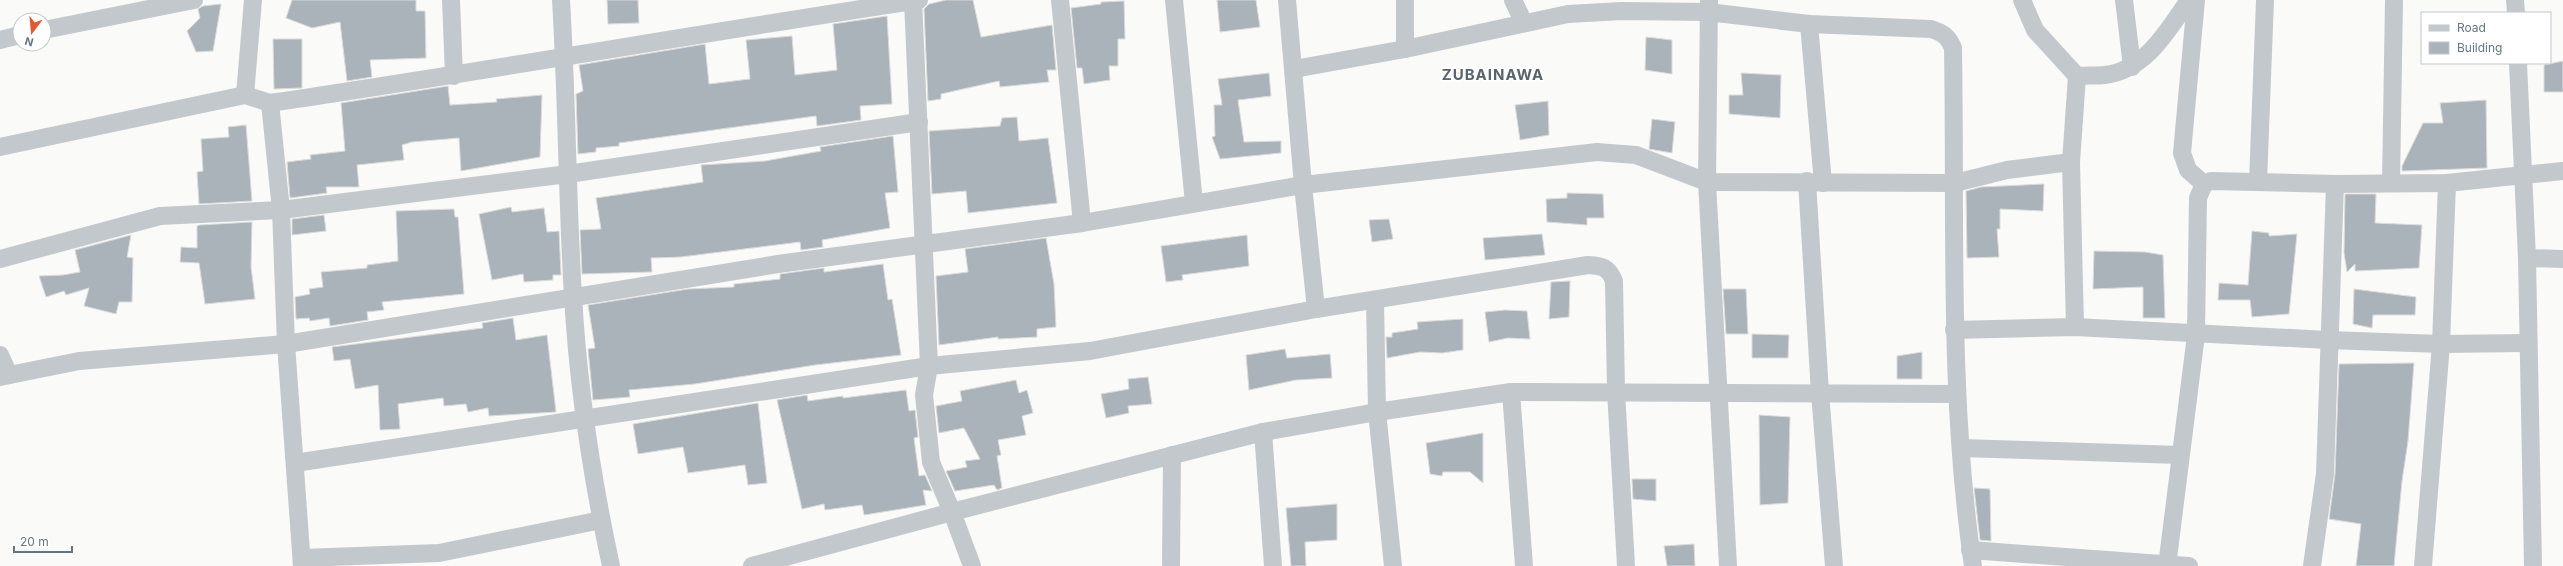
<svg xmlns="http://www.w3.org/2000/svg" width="2563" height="566" font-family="Inter,sans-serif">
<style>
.building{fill:#aab3b9;stroke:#dcdcda}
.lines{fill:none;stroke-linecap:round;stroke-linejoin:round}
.street{stroke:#c3c8cc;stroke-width:18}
.labels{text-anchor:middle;stroke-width:4;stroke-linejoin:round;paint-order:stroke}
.district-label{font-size:15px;font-weight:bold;letter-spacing:1px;fill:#57646e;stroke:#fff}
</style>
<rect width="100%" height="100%" fill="#fafaf8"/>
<g class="building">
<path d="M292 0H416V11H425L426 58 370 60 372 77 347 81 340 22 312 28 286 18Z"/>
<path d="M607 0H638L639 23 608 24Z"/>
<path d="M946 0H973L981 37 1052 25 1056 70H1047L1049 82 1000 87 999 81 941 94V99L928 101 924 9 929 4Z"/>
<path d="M1217 0H1256L1260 27 1220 32Z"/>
<path d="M1124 1 1125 39H1118V66H1109L1110 80 1084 84 1082 68H1077L1071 8 1101 4V2Z"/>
<path d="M221 4 213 51 196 52 187 31 200 18 198 9 203 6Z"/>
<path d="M887 16 892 104 860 106 861 120 817 126 816 116 619 143V146L596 148V152L578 154 576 94 583 91 579 65 705 44 709 84 750 79 746 40 792 36 795 75 837 70 833 24Z"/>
<path d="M1646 37 1672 40V74L1645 70Z"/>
<path d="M273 39H302V88L274 89Z"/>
<path d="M2563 61V92H2544V65Z"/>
<path d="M1269 73 1271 96 1238 100 1244 142 1281 141V153L1220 159 1212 137 1215 136 1214 105H1222L1218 79Z"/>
<path d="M1741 73 1781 75 1780 118 1729 114V95H1743Z"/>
<path d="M448 86 450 105 497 102 496 99 542 95 540 157 461 171 459 138 412 142 402 145 404 160 357 165 359 187H326L327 193 290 198 287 162 311 159 310 155 345 151 341 103Z"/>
<path d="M2486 100 2487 168 2402 171V166L2423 123H2443L2440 103Z"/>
<path d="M1548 101 1549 135 1520 140 1515 105Z"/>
<path d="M1017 117 1019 141 1048 138 1057 203 968 213 966 191 932 194 929 131 1000 126 1002 118Z"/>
<path d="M1652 119 1675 122 1672 153 1649 149Z"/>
<path d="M246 125 252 201 199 204 197 172 203 171 201 139 229 137 228 127Z"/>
<path d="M893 136 898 192 885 193 890 228 822 240 823 247 801 250 800 242 681 257 651 258 652 272 582 274 580 230 601 229 596 198 703 182 701 165 765 161 821 151 820 147Z"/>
<path d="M2044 184 2043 211 2000 209V229H1997L1999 257 1967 258 1966 191 1981 187Z"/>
<path d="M1567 193 1603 194 1604 218H1587V225L1547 222 1546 199 1567 198Z"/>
<path d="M2345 194H2376L2375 223 2422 225 2419 268 2355 271V264L2347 272 2344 253Z"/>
<path d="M511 207 512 212 544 208 547 232 559 231 561 275H553V280L524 282 523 274 492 280 479 214Z"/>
<path d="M454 209 455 217H458L464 294 382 302 384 310 367 312 368 320 330 326 329 318 310 321 309 318 296 319 295 297 310 294 309 289 323 287 321 272 367 268V265L398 261 396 211Z"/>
<path d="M324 215 326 231 292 235V219Z"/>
<path d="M1389 219 1393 239 1372 242 1369 220Z"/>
<path d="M252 222 251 267 255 299 205 304 199 263 180 262 181 247 197 248V226L200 225Z"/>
<path d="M2252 231 2269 233V236L2297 234 2289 314 2252 317 2250 300H2218L2219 283 2248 285Z"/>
<path d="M1542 234 1545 255 1485 260 1483 238Z"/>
<path d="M131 235 127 257 133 258 132 302H119L116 314 84 306 89 288 66 295 64 291 46 297 39 276 63 275 80 272 75 250Z"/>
<path d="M1247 235 1249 266 1182 275 1183 280 1166 282 1161 246Z"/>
<path d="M1046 238 1054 284 1056 327 1037 329V337L998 339V337L939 345 936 276 968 272 965 249Z"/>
<path d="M2094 251 2145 252 2163 255 2165 318H2143V287L2093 289Z"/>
<path d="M883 264 888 300 892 299 901 355 815 365 695 384 629 390 630 397 593 400 588 349 595 348 588 305 688 289 734 287V284L780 279V274L824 268V272Z"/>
<path d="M1570 281 1569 317 1549 319 1551 282Z"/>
<path d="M1723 289H1746L1748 334H1726Z"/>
<path d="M2354 289 2416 297 2415 315H2373L2372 328 2353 324Z"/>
<path d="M1505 310 1527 311 1530 339 1508 338 1489 342 1485 312Z"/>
<path d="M513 318 516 340 547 335 556 412 489 416 488 408 468 412 466 404 444 406 443 398 398 404 400 429 380 430 378 385 355 389 350 359 334 361 332 347 483 328 482 323Z"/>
<path d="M1463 319V350L1442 353 1420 352 1387 358 1386 337H1392V333L1418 329 1417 322Z"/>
<path d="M1752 334 1789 335 1788 358H1752Z"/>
<path d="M1285 349 1287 358 1330 354 1332 378 1296 380 1249 390 1246 355Z"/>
<path d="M1922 352V379H1897V356Z"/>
<path d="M2414 363 2408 441 2402 481 2394 566H2356L2361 524 2329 519 2335 474 2339 364Z"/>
<path d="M1148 377 1152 404 1128 406 1129 413 1106 418 1101 394 1129 389 1128 379Z"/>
<path d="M1016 380 1019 393 1027 390 1033 413 1022 416 1026 435 998 440 1001 455 997 456 1002 488 997 490 994 485 955 491 946 471 967 467 965 461 980 459 964 428 939 433 936 406 962 401 960 391Z"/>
<path d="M906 390 909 411 915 410 918 437 914 438 919 476 925 475 932 491 923 490 926 505 864 515 862 505 825 510 824 504 802 509 777 400 807 395 808 401 843 396V398Z"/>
<path d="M758 403 767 483 748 485 745 465 688 473 683 447 638 454 633 424Z"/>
<path d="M1759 415 1790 417 1788 503 1760 505Z"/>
<path d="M1483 433V483L1470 472H1443L1442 476 1430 474 1426 443Z"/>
<path d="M1632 479H1656V501L1633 499Z"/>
<path d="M1974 488 1990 489 1991 541 1980 540Z"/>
<path d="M1337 504V540L1305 542 1306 566H1291L1286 508Z"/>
<path d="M1694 544 1695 566H1667L1664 546Z"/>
</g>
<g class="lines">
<g class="street">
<path d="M451 0 454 76"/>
<path d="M561 0C567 99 567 198 573 296 578 386 592 478 611 566"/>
<path d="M913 0 929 366 924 395 931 462 952 512 972 566"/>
<path d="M1060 0 1082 223"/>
<path d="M1174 0 1194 203"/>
<path d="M1287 0 1303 185 1316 309"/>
<path d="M1405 0V49"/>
<path d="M1513 0 1524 23"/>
<path d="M2022 0 2035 30 2077 76C2086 75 2096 76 2105 75 2146 70 2168 30 2189 0"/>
<path d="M2124 0 2132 67"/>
<path d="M2196 0 2182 153 2188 170 2204 184"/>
<path d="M2515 0 2516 13"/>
<path d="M1709 1 1707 182 1728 566"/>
<path d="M1809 24 1823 183"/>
<path d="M44 30 194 0"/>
<path d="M0 40 20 35"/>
<path d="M2518 63 2527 258 2533 566"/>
<path d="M1294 69 1405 49 1568 14 1622 11 1708 12 1809 24 1931 29C1943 33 1948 36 1953 48 1956 221 1948 395 1973 566"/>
<path d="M245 95 253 0"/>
<path d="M270 103 281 210 286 344 302 566"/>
<path d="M0 147 245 95 270 103C487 71 702 33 919 0"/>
<path d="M1807 181 1820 393 1834 566"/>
<path d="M2258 182 2265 0"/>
<path d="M2391 183 2394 0"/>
<path d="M2527 258 2563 259"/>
<path d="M0 259 160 216 281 210 568 174 919 122"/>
<path d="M1375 300 1377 412 1393 566"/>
<path d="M2075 327 2071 162 2077 76"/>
<path d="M1954 330 2075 327 2328 340 2441 344 2528 343"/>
<path d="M0 355 9 375"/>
<path d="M0 377 79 361 286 344 778 264 1082 223 1303 185 1597 152 1636 155 1707 182 1955 183 2007 170 2071 162"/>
<path d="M1511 392 1524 566"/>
<path d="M1263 432 1273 566"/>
<path d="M1961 448 2180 455"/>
<path d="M295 463 929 366 1090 351 1316 309 1588 265C1603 266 1608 267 1614 281L1616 391 1626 566"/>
<path d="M1970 550 2189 566"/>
<path d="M302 558 439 553 601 520"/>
<path d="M752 566 952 512 1263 432 1377 412 1511 392 1957 394"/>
<path d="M1171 566 1172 455"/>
<path d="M2167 566 2196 335 2198 198 2204 184 2211 181 2335 184 2447 183 2563 171"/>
<path d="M2312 566 2325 474 2335 184"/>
<path d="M2423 566 2441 344 2447 183"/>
</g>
</g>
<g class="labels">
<g class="district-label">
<text x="1493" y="80">ZUBAINAWA</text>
</g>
</g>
<rect x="2421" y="12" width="130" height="52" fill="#ffffff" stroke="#c1c8cd"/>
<rect x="2429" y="25" width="20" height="6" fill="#c3c8cc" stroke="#c1c8cd"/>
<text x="2457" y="32" font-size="12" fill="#657683">Road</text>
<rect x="2429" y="42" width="20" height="12" fill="#aab3b9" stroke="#c1c8cd"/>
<text x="2457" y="52" font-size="12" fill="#657683">Building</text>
<g transform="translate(32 32) rotate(196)"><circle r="19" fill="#ffffff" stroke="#c1c8cd"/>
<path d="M0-3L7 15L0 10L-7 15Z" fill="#e4572e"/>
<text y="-6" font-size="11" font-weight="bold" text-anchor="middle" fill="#657683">N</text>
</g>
<path d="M14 546v6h58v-6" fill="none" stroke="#657683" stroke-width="2"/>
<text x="20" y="546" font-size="12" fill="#657683" stroke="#ffffff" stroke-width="3" paint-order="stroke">20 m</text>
</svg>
